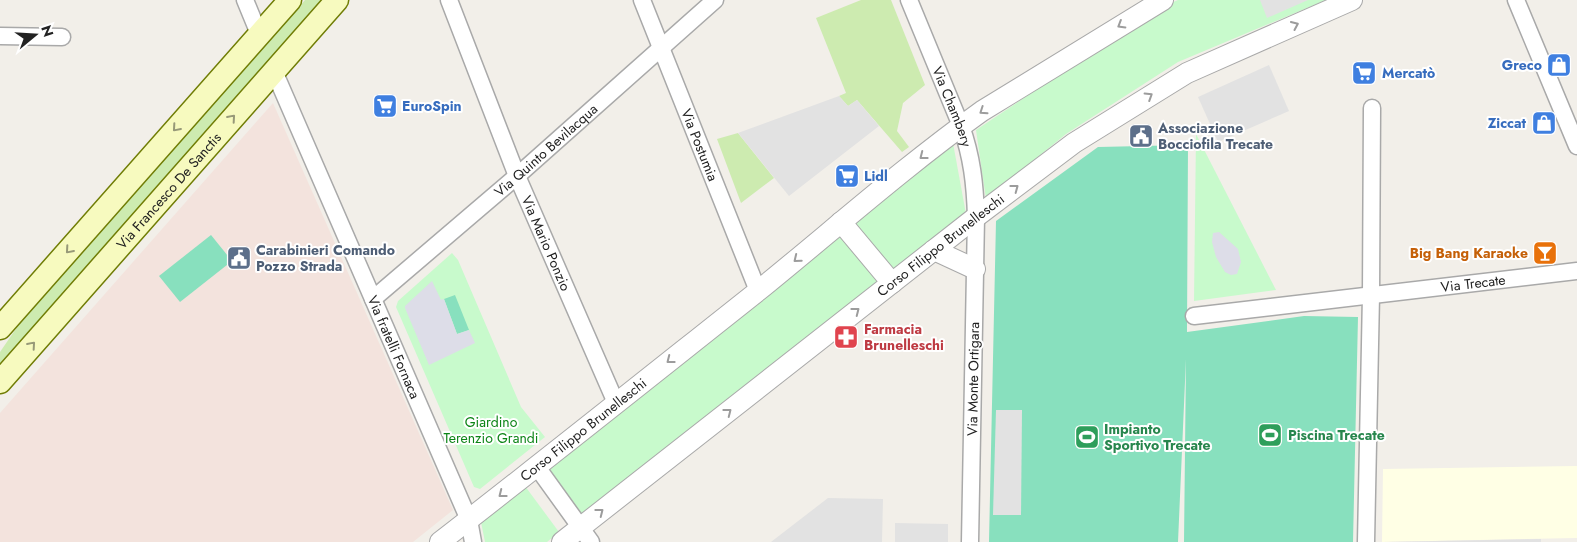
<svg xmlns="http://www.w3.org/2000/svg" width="1577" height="542" font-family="Jost,sans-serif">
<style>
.education{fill:#ffffe5}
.military{fill:#f3e3dd}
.grass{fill:#cdebb0}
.park{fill:#c8facc}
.pitch{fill:#88e0be}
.parking{fill:#e2e2e2}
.plaza{fill:#dddde8}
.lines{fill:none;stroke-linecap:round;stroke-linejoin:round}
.minor-casing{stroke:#a9a9a9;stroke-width:19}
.tertiary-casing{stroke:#a9a9a9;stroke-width:22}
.secondary-casing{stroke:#707d05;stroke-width:25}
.minor{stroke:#fff;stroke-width:16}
.tertiary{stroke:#fff;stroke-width:20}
.secondary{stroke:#f7fabf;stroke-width:22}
.oneway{stroke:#9c9c9c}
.oneway2{stroke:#979978}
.labels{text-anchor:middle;stroke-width:4;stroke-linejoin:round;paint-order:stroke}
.shop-label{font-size:14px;font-weight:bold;fill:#366cbe;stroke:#fff;text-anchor:start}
.street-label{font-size:14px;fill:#222;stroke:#fff}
.service-label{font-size:14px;font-weight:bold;fill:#4e5e75;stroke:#fff;text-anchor:start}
.food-label{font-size:14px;font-weight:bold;fill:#c56008;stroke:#fff;text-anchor:end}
.health-label{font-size:14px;font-weight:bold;fill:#be3a42;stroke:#fff;text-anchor:start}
.park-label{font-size:14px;fill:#0c8416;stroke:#fff}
.leisure-label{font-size:14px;font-weight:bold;fill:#27864d;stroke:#fff;text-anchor:start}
</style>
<rect width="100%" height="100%" fill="#f2efe9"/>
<path class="education" d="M1577 466V538L1382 542 1383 469Z"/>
<path class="military" d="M273 103 453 510 413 542H0V413Z"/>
<g class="grass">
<path d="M305 0H321L0 364V352L24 317Z"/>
<path d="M861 0H891L925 85 903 103 897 131 909 147 902 152 857 100 848 106 839 96 846 93 816 18Z"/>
<path d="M738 133 774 178 741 203 717 139Z"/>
</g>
<g class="park">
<path d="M1178 0H1326L1178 62 1066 134 986 199 976 130 1157 9Z"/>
<path d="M1196 134 1276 290 1194 301Z"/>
<path d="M953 143 966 214 580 515 545 473Z"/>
<path d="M452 253 458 260 521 407 545 437 480 489 474 487 396 307 398 301Z"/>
<path d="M522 482 559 532 547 542H485L480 517Z"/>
</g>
<g class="pitch">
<path d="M1188 145 1187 332 1304 316 1358 317 1353 542H1184L1186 359 1178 542H989L996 221 1098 147Z"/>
<path d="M211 235 232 261 180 302 159 276Z"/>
<path d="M455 295 469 330 457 334 444 299Z"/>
</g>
<g class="parking">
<path d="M1260 0H1308L1267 18Z"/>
<path d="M1269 65 1289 111 1218 142 1198 97Z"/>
<path d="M839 96 848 106 857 100 879 126 789 196 738 133Z"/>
<path d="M996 410H1022L1021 515H993Z"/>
<path d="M828 498 883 499 882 542H771Z"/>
<path d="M895 523 948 524V542H895Z"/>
<path d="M1541 539V542H1382Z"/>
</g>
<g class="plaza">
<path d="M1219 232 1238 249 1241 262 1237 274 1231 275 1225 272 1216 257 1212 242 1213 233Z"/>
<path d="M432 281 441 300 444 299 457 334 469 330 475 343 429 365 405 308V306Z"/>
</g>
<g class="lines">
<defs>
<g id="minor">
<path d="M245 0 259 34"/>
<path id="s1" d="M449 0 517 176 616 403"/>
<path id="s2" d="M642 0 758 291"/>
<path id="s3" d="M909 0 961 126C972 157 975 184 976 217L970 542"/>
<path d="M1516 0 1577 146"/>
<path d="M0 36 62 37"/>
<path id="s4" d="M274 71 469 520 473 542"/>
<path id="s5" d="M373 299 517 176 715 0"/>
<path id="s6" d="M1194 316 1577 271"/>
<path d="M537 467 591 542"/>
<path d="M1366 542 1371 295 1372 108"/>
</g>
<g id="tertiary">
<path d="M841 222 892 283"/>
<path d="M934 250 975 269"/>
<path id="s7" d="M440 542C547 459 652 375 758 291 832 231 904 167 982 111L1163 0"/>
<path id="s8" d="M562 542 976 217 1074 143 1187 73 1352 0"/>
</g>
<g id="secondary">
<path d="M0 328 290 0"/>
<path id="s9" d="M0 382 337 0"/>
</g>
</defs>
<use href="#minor" class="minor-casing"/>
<use href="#tertiary" class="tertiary-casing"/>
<use href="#secondary" class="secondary-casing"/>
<use href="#minor" class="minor"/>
<use href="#tertiary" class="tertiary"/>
<use href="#secondary" class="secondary"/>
</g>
<defs><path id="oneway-chevron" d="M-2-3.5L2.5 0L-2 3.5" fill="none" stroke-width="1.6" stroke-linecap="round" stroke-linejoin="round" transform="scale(1.25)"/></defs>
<g class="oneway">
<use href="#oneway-chevron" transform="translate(1121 25) rotate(149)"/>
<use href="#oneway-chevron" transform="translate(1295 25) rotate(-24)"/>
<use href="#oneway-chevron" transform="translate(1149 96) rotate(-32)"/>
<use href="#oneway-chevron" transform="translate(983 111) rotate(146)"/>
<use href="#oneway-chevron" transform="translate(923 156) rotate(142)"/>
<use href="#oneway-chevron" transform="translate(1015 188) rotate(-37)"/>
<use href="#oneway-chevron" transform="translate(797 259) rotate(141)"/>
<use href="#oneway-chevron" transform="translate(856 311) rotate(-38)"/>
<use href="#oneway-chevron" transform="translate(670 360) rotate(142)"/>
<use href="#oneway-chevron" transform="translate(728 412) rotate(-38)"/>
<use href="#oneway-chevron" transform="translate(502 494) rotate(142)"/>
<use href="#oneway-chevron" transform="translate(600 512) rotate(-38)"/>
</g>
<g class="oneway2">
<use href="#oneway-chevron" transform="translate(232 118) rotate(-49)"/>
<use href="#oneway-chevron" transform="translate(176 128) rotate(131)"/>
<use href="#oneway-chevron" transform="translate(69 250) rotate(131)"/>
<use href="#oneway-chevron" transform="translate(32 345) rotate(-49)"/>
</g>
<defs>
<symbol id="shop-square" viewBox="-11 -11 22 22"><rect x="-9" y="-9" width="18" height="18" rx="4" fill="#3f7fe0" stroke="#fff"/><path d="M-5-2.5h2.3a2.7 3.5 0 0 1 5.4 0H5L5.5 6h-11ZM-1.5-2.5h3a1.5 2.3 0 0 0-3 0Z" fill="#fff"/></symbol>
<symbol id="supermarket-square" viewBox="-11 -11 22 22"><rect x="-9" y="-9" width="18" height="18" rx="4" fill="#3f7fe0" stroke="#fff"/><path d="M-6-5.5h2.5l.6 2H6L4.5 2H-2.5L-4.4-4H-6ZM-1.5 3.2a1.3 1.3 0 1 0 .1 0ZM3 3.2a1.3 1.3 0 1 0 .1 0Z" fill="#fff"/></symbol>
<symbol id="civic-square" viewBox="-11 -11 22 22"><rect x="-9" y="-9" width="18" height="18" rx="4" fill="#5c6f8a" stroke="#fff"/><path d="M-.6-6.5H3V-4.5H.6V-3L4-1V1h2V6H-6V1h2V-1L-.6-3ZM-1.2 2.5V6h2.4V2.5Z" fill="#fff"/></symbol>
<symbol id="bar-square" viewBox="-11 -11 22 22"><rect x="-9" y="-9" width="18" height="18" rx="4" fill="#e8710a" stroke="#fff"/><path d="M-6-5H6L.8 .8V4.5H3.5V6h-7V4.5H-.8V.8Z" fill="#fff"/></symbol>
<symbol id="pharmacy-square" viewBox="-11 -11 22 22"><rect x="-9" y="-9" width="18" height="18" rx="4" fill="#e0444e" stroke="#fff"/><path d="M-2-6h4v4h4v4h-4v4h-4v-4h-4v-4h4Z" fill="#fff"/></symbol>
<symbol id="stadium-square" viewBox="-11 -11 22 22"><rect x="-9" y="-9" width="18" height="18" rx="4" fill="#2e9e5b" stroke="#fff"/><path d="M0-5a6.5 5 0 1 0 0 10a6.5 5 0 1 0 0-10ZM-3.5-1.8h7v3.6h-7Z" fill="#fff"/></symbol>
</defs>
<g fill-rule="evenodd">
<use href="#shop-square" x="1545" y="51" width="28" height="28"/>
<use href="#supermarket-square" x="1350" y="59" width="28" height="28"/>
<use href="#supermarket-square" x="371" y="92" width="28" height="28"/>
<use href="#shop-square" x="1530" y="109" width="28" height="28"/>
<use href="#civic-square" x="1127" y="122" width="28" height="28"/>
<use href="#supermarket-square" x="833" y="162" width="28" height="28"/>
<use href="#bar-square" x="1531" y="239" width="28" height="28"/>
<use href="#civic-square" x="225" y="244" width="28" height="28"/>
<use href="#pharmacy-square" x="832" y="323" width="28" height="28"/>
<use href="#stadium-square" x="1256" y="421" width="28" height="28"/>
<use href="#stadium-square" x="1073" y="423" width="28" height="28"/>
</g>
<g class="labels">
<g class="shop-label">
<text x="1542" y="70" text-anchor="end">Greco</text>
<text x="1382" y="78">Mercatò</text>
<text x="402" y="111">EuroSpin</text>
<text x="1526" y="128" text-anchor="end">Ziccat</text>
<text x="864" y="181">Lidl</text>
</g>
<g class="street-label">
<text dy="5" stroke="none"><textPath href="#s3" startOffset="115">Via Chambery</textPath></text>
<text dy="5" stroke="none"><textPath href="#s2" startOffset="156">Via Postumia</textPath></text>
<text dy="5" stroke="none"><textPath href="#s5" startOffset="228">Via Quinto Bevilacqua</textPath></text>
<text dy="5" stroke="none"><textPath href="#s9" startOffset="255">Via Francesco De Sanctis</textPath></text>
<text dy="5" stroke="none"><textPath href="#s1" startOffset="262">Via Mario Ponzio</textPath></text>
<text dy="5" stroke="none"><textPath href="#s8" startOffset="481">Corso Filippo Brunelleschi</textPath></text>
<text dy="5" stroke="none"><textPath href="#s6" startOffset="281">Via Trecate</textPath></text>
<text dy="5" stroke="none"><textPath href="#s4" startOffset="301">Via fratelli Fornaca</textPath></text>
<text transform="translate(973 379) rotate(-89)" y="5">Via Monte Ortigara</text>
<text dy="5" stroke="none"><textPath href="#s7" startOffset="182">Corso Filippo Brunelleschi</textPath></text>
</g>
<g class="service-label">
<text x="1158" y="133">Associazione<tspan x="1158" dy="16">Bocciofila Trecate</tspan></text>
<text x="256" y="255">Carabinieri Comando<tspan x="256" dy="16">Pozzo Strada</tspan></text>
</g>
<g class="food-label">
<text x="1528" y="258">Big Bang Karaoke</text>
</g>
<g class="health-label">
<text x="864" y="334">Farmacia<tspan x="864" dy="16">Brunelleschi</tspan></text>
</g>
<g class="park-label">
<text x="491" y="427">Giardino<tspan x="491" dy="16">Terenzio Grandi</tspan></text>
</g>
<g class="leisure-label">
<text x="1104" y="434">Impianto<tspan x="1104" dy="16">Sportivo Trecate</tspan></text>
<text x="1288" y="440">Piscina Trecate</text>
</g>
</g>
<g transform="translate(35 35) rotate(72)" stroke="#ffffff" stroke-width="4" paint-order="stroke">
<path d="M0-4L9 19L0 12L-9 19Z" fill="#222222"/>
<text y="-8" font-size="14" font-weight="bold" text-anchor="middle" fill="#222222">N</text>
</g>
</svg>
